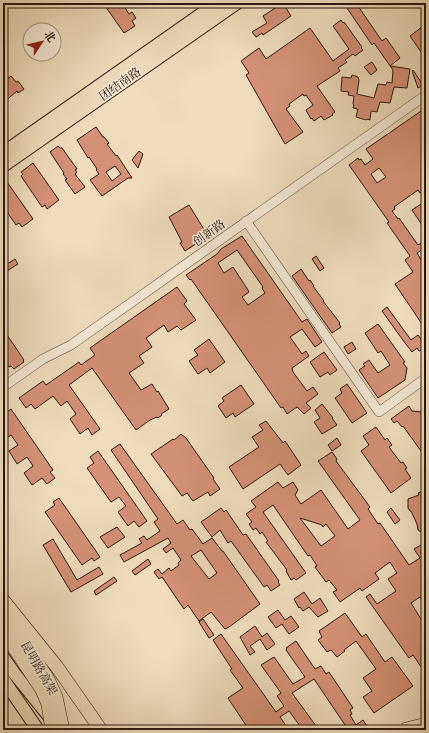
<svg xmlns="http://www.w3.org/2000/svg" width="429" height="733" font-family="'Old Standard TT','Noto Serif SC',serif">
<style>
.building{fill:#d49178;stroke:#29160f;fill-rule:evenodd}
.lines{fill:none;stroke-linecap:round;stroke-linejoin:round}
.minor-casing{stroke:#5b483a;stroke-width:10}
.major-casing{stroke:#29160f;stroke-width:14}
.minor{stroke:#f5e8d4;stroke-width:9}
.major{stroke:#f0dcbd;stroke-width:12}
.highway-bridge-casing{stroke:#29160f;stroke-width:14;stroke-linecap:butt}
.highway-bridge{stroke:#f0dcbd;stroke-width:13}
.labels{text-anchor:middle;stroke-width:3;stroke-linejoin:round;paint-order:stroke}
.street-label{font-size:12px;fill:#29160f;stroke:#f5e8d4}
</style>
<rect width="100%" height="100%" fill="#f0dcbd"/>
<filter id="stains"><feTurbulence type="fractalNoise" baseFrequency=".005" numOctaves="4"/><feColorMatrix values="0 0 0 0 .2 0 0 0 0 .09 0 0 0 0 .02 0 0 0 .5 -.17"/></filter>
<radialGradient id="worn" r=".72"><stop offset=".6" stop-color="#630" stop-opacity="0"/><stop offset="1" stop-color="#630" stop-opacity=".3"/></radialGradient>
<g class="building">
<path d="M103 3H122L129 14 132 12 136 18 132 21 135 26 124 33Z"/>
<path d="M283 3 291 16 263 35 262 33 256 37 252 32 267 23 263 16Z"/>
<path d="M354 3H356L382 41 386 38 400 58 390 66 410 69 407 88 394 87 390 103 380 102 377 112 371 111 370 120 367 119 366 120 356 117 358 109 353 108 354 105 353 104 354 96 348 95 349 92 341 91 342 77 351 78 352 75 358 77 359 80 357 94 374 98 378 84 386 85 387 82 392 83 393 70 374 43 372 45 347 8Z"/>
<path d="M341 20 343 23 344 22 362 47 361 48 363 50 355 56 353 54 345 60 347 62 338 68 340 71 317 86 335 112 332 114 333 115 324 120 321 116 314 121 312 118 311 119 306 110 313 105 306 95 304 96 303 94 289 104 290 106 286 109 303 132 285 144 246 75 249 73 241 61 259 48 266 59 310 28 333 61 349 49 333 26Z"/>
<path d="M426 24V59L410 36Z"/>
<path d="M372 62 377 70 371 75 364 67Z"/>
<path d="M413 70 423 85 418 88 412 71Z"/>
<path d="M3 73 7 79 11 76 16 82 18 81 24 89 18 93 17 91 3 103Z"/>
<path d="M424 109 426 112V189L420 193 418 190 394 207 395 209 392 211 398 219 399 218 418 245 426 240V247L417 253 426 268V287L423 290 426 295V330L395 284 413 272 405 260 410 256 387 223 389 222 349 165 358 158 359 160 361 159 365 165 373 159 366 149ZM379 168 386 177 377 183 371 174Z"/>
<path d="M96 127 103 137H104L109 143 107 144 116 156 117 155 132 178H128L102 196 90 180 99 174 96 170 97 169 89 157 88 158 77 140ZM115 166 121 174 112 181 106 172Z"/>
<path d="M58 146 60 148H62L77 169 75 170 77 172 75 174 85 187 75 194 65 180 67 179 63 174 64 173 50 152Z"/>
<path d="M139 151 143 154 138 168 132 160Z"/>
<path d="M33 163 59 200 47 209 45 205 42 207 21 176 23 174 21 172Z"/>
<path d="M7 182 33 219 22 227 19 223 16 225 3 206V184Z"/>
<path d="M424 202 426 205V231L412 210Z"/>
<path d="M189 205 208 236 185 251 180 243 182 242 169 217Z"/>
<path d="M242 236 302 322 307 319 322 342 315 347 302 329 290 337 302 354 306 351 309 356 292 368 293 372 307 391 313 387 318 394 306 403 311 408 304 414 297 407 287 414 283 407 281 408 191 279 190 280 186 275 217 254 221 249ZM237 250 263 287 262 288 265 293 248 305 242 297 249 292 248 290 233 267 224 273 218 263Z"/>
<path d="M316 256 324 268 320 271 312 259Z"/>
<path d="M15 259 18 264 7 271 4 266Z"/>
<path d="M301 269 309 281 310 280 314 286H313L324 301H323L340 323 339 324 341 327 332 333 292 276Z"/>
<path d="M177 287 187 301 184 304 196 320 181 330 177 326 168 332 164 325 146 338 152 347 139 356 144 363 129 373 141 390 152 384 157 392 158 391 169 409 161 414 162 415 158 418 157 417 150 420 136 430 92 368 69 385 100 429 92 435 88 428 80 434 70 419 76 414 67 401 61 406 53 396 35 409 31 404 26 408 19 398 43 381 46 385 79 362 81 365 95 355 90 348Z"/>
<path d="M387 307 411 340 418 335 426 346V355L422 350 419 351 417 348 412 352 405 343 382 311Z"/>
<path d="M378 324 405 362 403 363 407 368 405 380 378 398 359 370 365 366 363 364 369 360 378 373 390 365 381 351 378 353 365 333Z"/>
<path d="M3 329 24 360 23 361 24 362 14 369 11 366 9 367 3 357Z"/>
<path d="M209 339 225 362 210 373 207 368 198 374 189 361 198 355 194 350Z"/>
<path d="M352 342 356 349 348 354 344 347Z"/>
<path d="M324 352 337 370 330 375 328 372 320 377 310 362Z"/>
<path d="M347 384 367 413 352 423 335 398 342 393 340 389Z"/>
<path d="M241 385 254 404 235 417 233 413 226 418 218 406 224 401 222 398Z"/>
<path d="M322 404 333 418H332L337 425 322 434 314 422 320 418 315 410Z"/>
<path d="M409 406 412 411 422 412 426 417V458L403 426 402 427 397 421 394 423 391 419Z"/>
<path d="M11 409 53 470 50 472 55 478 47 484 42 478 32 485 24 473 33 466 27 457 17 464 9 451 18 445 11 435 3 441V415Z"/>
<path d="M266 421 283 443 285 441 301 465 288 475 280 464 243 489 229 467 259 447 252 437 263 430 259 425Z"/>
<path d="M376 427 385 440 387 438 392 445 389 447 401 463 403 462 407 468 405 469 411 478 391 493 361 451 369 445 363 436Z"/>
<path d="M181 434 186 438 214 478 213 479 220 489 210 496 208 492 193 501 187 493 182 496 151 454 173 439 174 440Z"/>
<path d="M337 438 341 445 332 451 328 445Z"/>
<path d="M120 444 177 524 183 520 190 530 192 529 203 544 212 538 222 551H223L260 604 229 627 225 629 211 612 199 621 188 605 184 609 162 577 159 579 154 572 158 569 162 574 169 568 171 571 179 565 178 563 181 560 173 548 166 553 163 549 171 543 168 538 124 562 120 555 142 543 139 539 144 536 147 540 160 531 154 522 158 519 111 450ZM201 550 217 573 209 579 191 556Z"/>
<path d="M98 451 147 521 139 527 134 521 128 526 118 512 126 506 119 497 111 502 87 468 94 463 90 457Z"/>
<path d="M332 452 337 459 336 461 370 507 368 509 378 524 380 523 409 565 420 558 414 549 426 542V605L420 597 411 603 426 627V674L413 655 409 658 366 597 370 594 377 604 396 591 388 579 397 573 390 562 375 573 379 579 362 591 360 588 340 602 333 592 337 590 329 580 326 582 315 567 317 566 310 555 308 556 273 505 263 512 306 573 296 580 294 578 291 580 286 571 287 570 266 542 268 541 262 532 260 534 256 528 253 530 249 524 252 522 246 514 256 507 251 501 278 482 283 488 293 482 298 490 295 495 301 504 321 490 348 529 360 520 318 461ZM300 518 322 525 323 527 326 524 335 536 321 546Z"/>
<path d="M426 490V540L421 532 418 530 417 524 411 511H410L408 508V499L419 495 418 493Z"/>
<path d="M59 498 100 557 94 561 92 558 82 565 45 512 55 505 53 502Z"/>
<path d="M221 508 224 512 226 510 243 535 246 534 279 581 278 582 280 585 271 591 267 585 264 587 231 541 228 543 220 530 212 537 201 522Z"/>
<path d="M391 508 400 520 395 524 387 512Z"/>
<path d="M117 527 125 537 108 548 100 537Z"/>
<path d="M53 539 77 580 99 567 103 574 71 592 43 545Z"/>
<path d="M148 559 151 564 135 575 132 571Z"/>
<path d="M114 577 117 581 96 595 94 591Z"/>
<path d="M304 592 312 604 320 598 328 611 318 617 309 607 303 611 300 607 299 608 294 599Z"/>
<path d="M278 610 285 620 291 616 299 627 289 634 282 624 276 628 268 617Z"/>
<path d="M345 613 362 637 366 634 385 662 392 657 413 686 374 713 363 697 372 691 363 678 376 669 356 641 344 650 345 651 337 657 331 650 327 652 318 640 322 637 319 631Z"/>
<path d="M203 619 214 635 209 638 199 622Z"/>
<path d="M255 626 262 637 267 633 275 644 267 650 260 639 250 646 255 652 250 655 240 637Z"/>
<path d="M221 634 276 712 284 706 277 696 281 693 261 665 274 657 293 684 305 677 286 650 287 649 286 648 296 641 315 669 321 666 326 674 329 672 353 708 350 710 352 714 350 715 356 725 363 720 367 726 361 730H338L345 725 314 679 292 693 319 730H303L289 711 280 717 289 730H271L268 725 261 730H249L228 698 243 688 230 670 232 669 213 640Z"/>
</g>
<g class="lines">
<defs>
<g id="minor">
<path d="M246 221 379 412 423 380 426 381"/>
<path d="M3 387 43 359 71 345 426 95"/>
</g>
<g id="major">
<path d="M3 153 217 3"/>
<path d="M3 166 237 3"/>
<path d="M3 657 14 673 52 720"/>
<path d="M3 679 38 730"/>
</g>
</defs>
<use href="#minor" class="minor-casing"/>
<use href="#major" class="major-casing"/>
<use href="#minor" class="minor"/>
<use href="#major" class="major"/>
<defs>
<g id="highway-bridge">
<path d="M3 600 57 667 101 730"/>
<path d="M11 623 48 679 56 697 63 730"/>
<path d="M3 631 42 690 48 704 52 730"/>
<path d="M403 730 426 724"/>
</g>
</defs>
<use href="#highway-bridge" class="highway-bridge-casing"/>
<use href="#highway-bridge" class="highway-bridge"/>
</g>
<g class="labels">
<g class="street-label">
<text transform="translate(120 84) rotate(-35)" y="4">团结南路</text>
<text transform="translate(209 233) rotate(-36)" y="4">创新路</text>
<text transform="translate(39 668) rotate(60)" y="4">昆明路高架</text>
</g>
</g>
<rect width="429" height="733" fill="none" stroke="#f0dcbd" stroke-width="16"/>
<rect x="4" y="4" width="421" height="725" fill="none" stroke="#29160f" stroke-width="2"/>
<rect x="8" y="8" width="413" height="717" fill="none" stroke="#29160f"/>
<g transform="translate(42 42) rotate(55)"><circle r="19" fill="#f5e8d4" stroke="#a39485"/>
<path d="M0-3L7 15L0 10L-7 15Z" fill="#8f2418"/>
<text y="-6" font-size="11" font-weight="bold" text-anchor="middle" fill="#29160f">北</text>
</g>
<rect width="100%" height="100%" filter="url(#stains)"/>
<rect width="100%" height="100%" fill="url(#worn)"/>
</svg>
